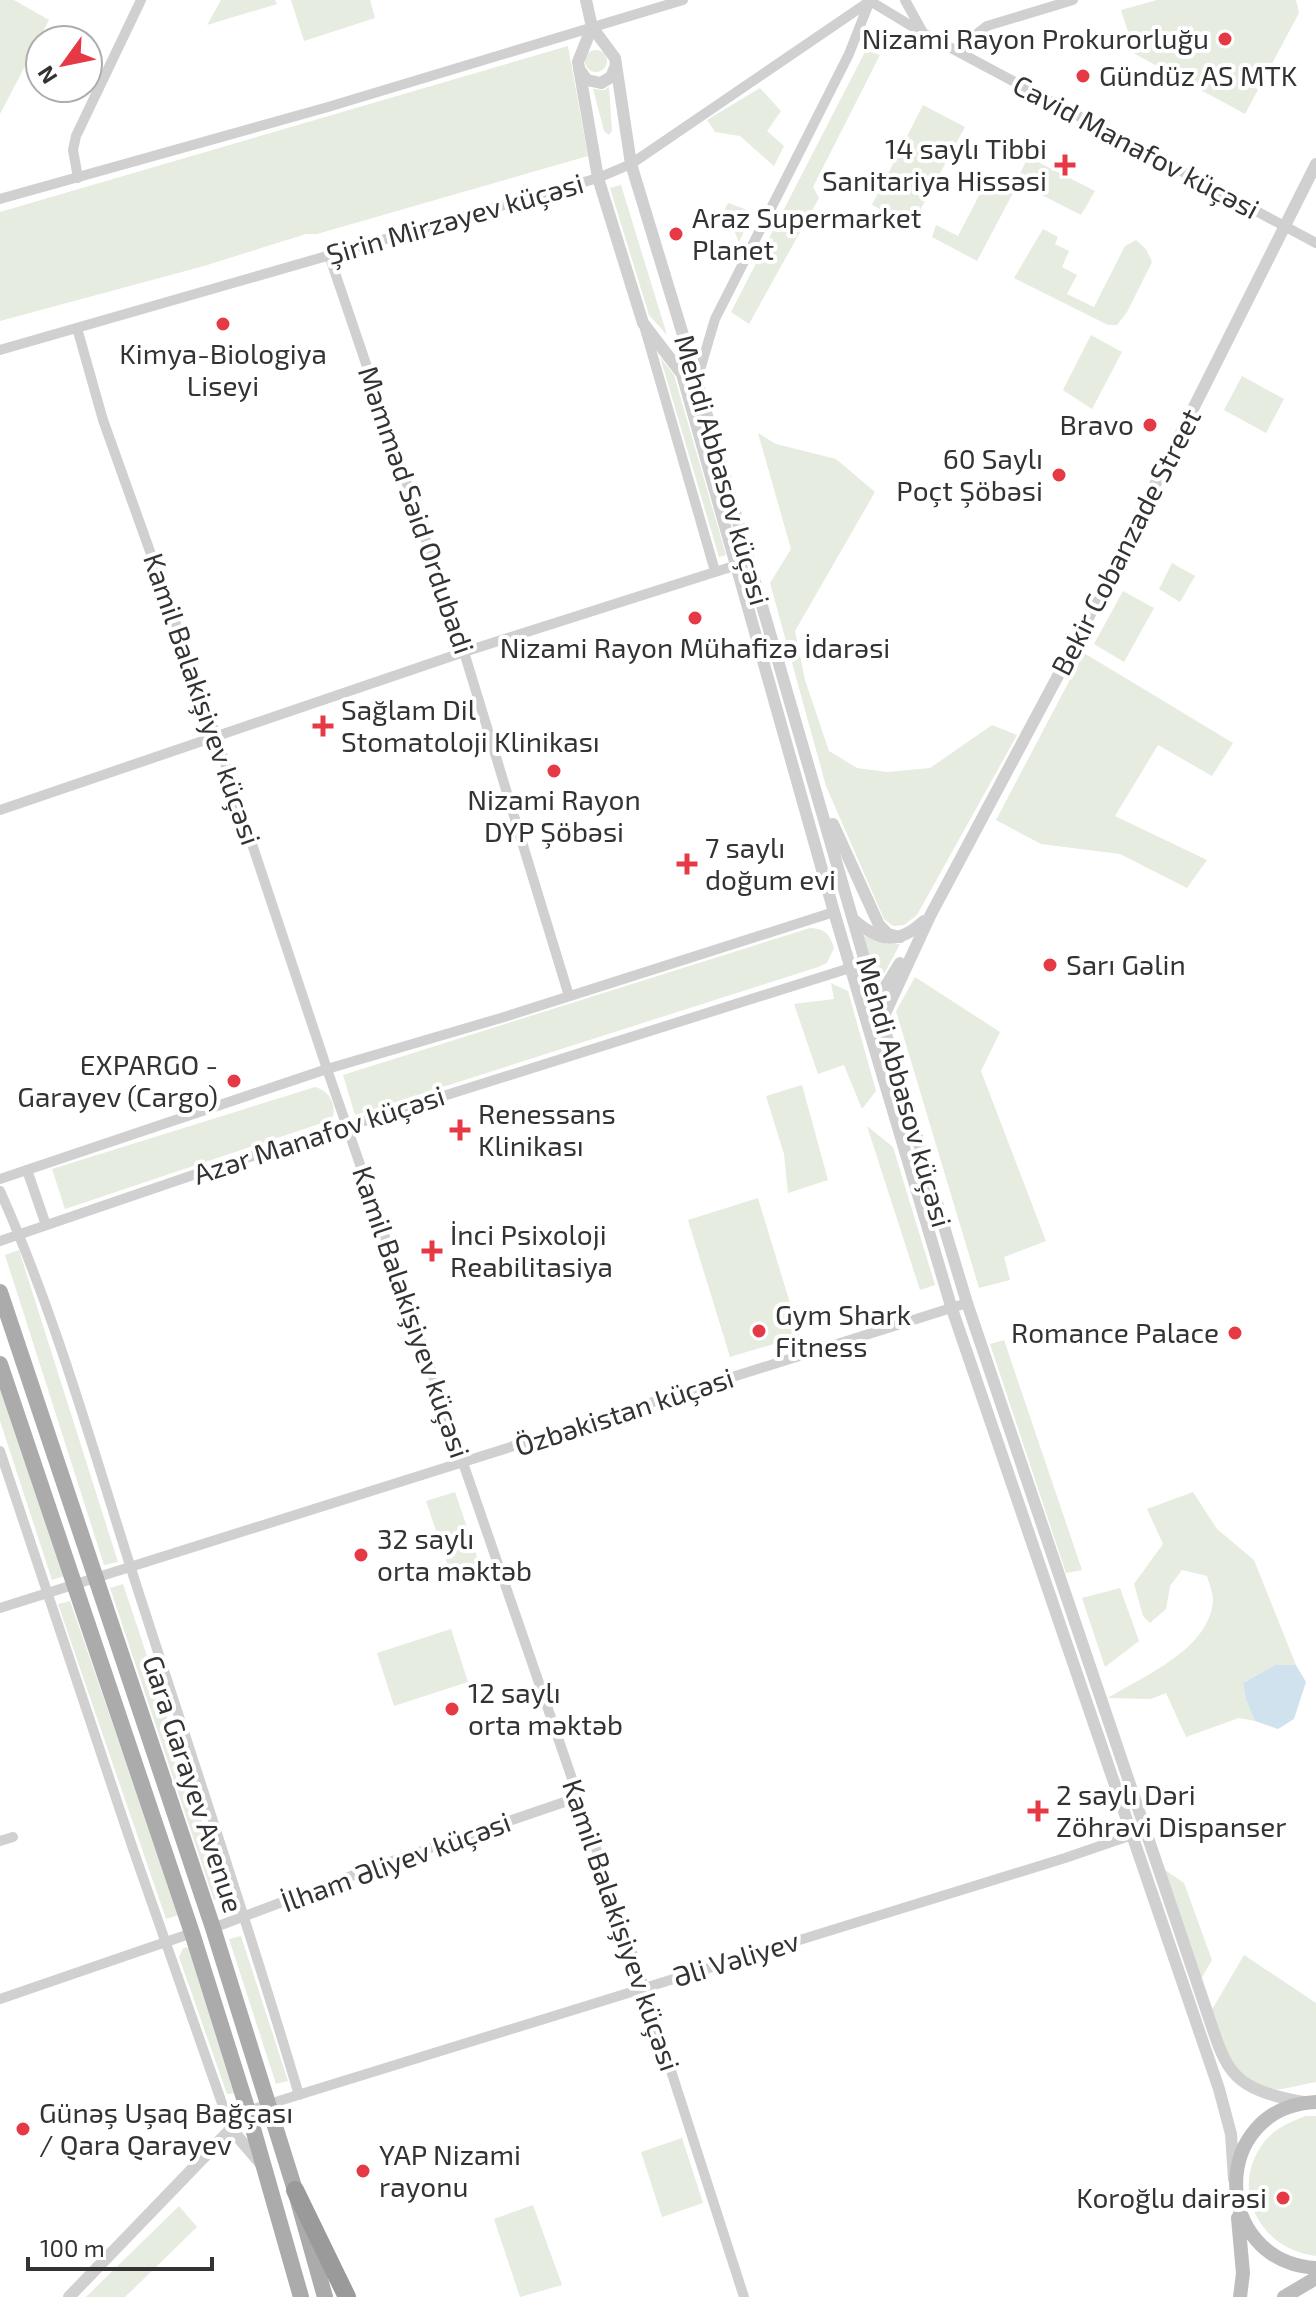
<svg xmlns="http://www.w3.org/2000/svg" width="1316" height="2297" font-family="'Exo 2',sans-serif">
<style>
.green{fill:#e6ecdf}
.water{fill:#cfe2ee}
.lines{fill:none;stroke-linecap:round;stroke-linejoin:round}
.minor{stroke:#d0d0d0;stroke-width:10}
.tertiary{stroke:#d0d0d0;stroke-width:12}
.secondary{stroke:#bdbdbd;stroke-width:14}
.primary{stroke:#ababab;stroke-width:16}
.motorway{stroke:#9a9a9a;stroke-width:18}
.poi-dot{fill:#e63946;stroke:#fff;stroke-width:3}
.labels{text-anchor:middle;stroke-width:8;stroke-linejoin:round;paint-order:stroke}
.poi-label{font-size:28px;fill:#333;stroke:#fff;text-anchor:start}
.street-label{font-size:28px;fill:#333;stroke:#fff}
</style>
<rect width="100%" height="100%" fill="#fff"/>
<g class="green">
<path d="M0 0H14L49 20 0 114Z"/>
<path d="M221 0H275L277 4 207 25Z"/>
<path d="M291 0H370L375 18 304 41Z"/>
<path d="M1157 0H1296L1299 13 1245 114 1135 54 1121 10Z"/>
<path d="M568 46 588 156 317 234H306L204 266 0 321V212Z"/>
<circle cx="596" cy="61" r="11"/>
<path d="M866 50 880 55 813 187 819 198 749 324 731 312Z"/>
<path d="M609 87 612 131 609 135 604 131 593 89 604 90Z"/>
<path d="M760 88 781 111 767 131 784 146 774 166 740 136 715 132 707 120Z"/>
<path d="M923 105 965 127 912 225 872 205Z"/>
<path d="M1028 157 1095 191 1081 215 1016 182Z"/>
<path d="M975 169 1014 191 977 261 932 237 936 225 958 236 982 190 969 183Z"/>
<path d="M621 185 667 335 649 315 610 188Z"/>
<path d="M728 203 753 212 739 242 725 209Z"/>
<path d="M1043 229 1058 237 1055 244 1069 251 1062 267 1077 275 1067 294 1094 307 1125 246 1136 240 1146 249 1152 262 1127 312 1117 325H1108L1014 278Z"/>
<path d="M1091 335 1122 352 1092 409 1063 390Z"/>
<path d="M660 357 674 375 726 555 719 557Z"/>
<path d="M1242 376 1284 399 1266 433 1224 410Z"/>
<path d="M758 433 776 444 836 459 875 492 795 631 805 680 829 751 857 768 887 772 930 768 992 725 1017 735 917 915 904 925 893 926 884 919 826 786 770 583 791 549Z"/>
<path d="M1172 563 1195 576 1180 602 1159 589Z"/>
<path d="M1123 591 1154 608 1124 662 1094 644Z"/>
<path d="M1084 653 1233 743 1212 776 1158 745 1115 816 1207 860 1187 888 1120 854 1041 844 996 820Z"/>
<path d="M810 928C825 929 829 933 834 948L827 963 818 967 355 1115 343 1075Z"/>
<path d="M863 935 887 944H900L877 987Z"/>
<path d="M915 977 1000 1032 981 1071 1046 1241 1004 1257 1010 1280 979 1288 896 1011Z"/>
<path d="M831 983 848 991 876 1091 862 1109 844 1065 818 1074 794 1004 834 999Z"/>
<path d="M802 1085 828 1180 788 1193 784 1154 766 1096Z"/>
<path d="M315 1087C329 1091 336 1103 333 1117L325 1122 65 1209 52 1169Z"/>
<path d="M867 1126 893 1147 935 1285 920 1290Z"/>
<path d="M758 1198 800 1336 730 1357 688 1220Z"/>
<path d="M19 1250 118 1562 104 1565 5 1255Z"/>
<path d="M1004 1340 1082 1570 1066 1573 990 1344Z"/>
<path d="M0 1371 67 1575 52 1580 0 1421Z"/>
<path d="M455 1492 481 1569 452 1578 426 1501Z"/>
<path d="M1193 1492 1217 1529 1254 1560 1296 1665H1275L1243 1683 1246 1700 1255 1721 1239 1718 1186 1737 1166 1693 1151 1699 1108 1698C1145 1675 1210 1649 1213 1600 1213 1593 1209 1583 1207 1576L1182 1570 1170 1586 1166 1609 1150 1623 1143 1616 1134 1584 1163 1544 1147 1509Z"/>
<path d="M123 1584 227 1896 214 1900 110 1588Z"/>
<path d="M1120 1588 1139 1641 1105 1667 1082 1598Z"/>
<path d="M70 1601 179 1915 166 1919 58 1604Z"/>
<path d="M451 1629 468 1682 394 1706 377 1653Z"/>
<path d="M1165 1870 1184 1883 1212 1960 1201 1979Z"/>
<path d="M241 1936 288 2081 276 2084 229 1939Z"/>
<path d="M191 1947 237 2093 227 2094 179 1957 183 1948Z"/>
<path d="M1244 1955 1316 2003V2082C1302 2084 1285 2090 1271 2090 1236 2090 1221 2038 1210 2013Z"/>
<path d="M1306 2116H1316V2256C1260 2250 1228 2189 1264 2142 1275 2128 1290 2122 1306 2116Z"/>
<path d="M682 2138 703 2203 662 2217 641 2152Z"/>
<path d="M533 2205 562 2285 520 2297 494 2219Z"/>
<path d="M179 2206 197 2227 125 2297H86Z"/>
</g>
<path class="water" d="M1275 1665H1296L1306 1682 1294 1719 1278 1729 1255 1721 1246 1700 1243 1683Z"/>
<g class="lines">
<g class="minor">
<path d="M905 0 922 31"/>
<path d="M870 1 923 33 1316 243"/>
<path d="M956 50 987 26 1073 0"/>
<path d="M78 178 73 150 76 136 141 0"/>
<path d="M0 199 328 107 683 0"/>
<path d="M329 255 464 652 569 996"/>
<path d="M77 328 103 420 216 736 327 1069 644 1987 744 2297"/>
<path d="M645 329 715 571"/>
<path d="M0 350 598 178 631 164 870 1"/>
<path d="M697 380 715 319 849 54 869 3"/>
<path d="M0 810 464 652 737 565"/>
<path d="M27 1170 46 1225"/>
<path d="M0 1179 327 1069 501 1018 834 912"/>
<path d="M0 1191C56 1316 93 1450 135 1581 190 1752 248 1923 299 2095"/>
<path d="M0 1241 199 1173 850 968 861 961 863 955"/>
<path d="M0 1451 133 1849 231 2129 248 2111 269 2104 1065 1858 1132 1835"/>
<path d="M0 1608 967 1303"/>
<path d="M0 1841 13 1837"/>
<path d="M213 1928 378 1866 579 1797"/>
<path d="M0 1999 192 1933"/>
</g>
<g class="tertiary">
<path d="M586 0 592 27 615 58 631 164 697 381 888 1041 967 1303 1204 2003C1227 2071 1227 2088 1303 2102"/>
<path d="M592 27 578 62 598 178 643 323 682 374 834 912 951 1306 1219 2089 1231 2134 1234 2179"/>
<path d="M579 69 587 80 601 83 611 77 616 65"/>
<path d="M833 824 879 925 888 934 900 937"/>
<path d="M854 920C880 942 898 945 924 921"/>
<path d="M874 1005 900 963"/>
<path d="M882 1020 930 916 1076 642 1316 164"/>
<path d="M69 2297 231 2129 262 2165"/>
</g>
<g class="secondary">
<path d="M1316 2102C1209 2107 1210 2261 1316 2268"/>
<path d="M1238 2218 1243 2273 1240 2297"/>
<path d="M1284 2297 1316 2278"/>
</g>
<g class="primary">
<path d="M0 1292 213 1928 295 2190 325 2297"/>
<path d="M0 1364 192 1933 248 2111 301 2297"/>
</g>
<path class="motorway" d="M295 2190 347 2297"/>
</g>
<g class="poi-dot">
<circle cx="1225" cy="39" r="8"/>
<circle cx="1083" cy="76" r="8"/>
<path d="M1061 153h8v8h8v8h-8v8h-8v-8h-8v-8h8z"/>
<circle cx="676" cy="234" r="8"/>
<circle cx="223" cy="324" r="8"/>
<circle cx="1150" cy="425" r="8"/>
<circle cx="1059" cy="475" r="8"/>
<circle cx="695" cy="618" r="8"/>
<path d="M319 714h8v8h8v8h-8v8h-8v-8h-8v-8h8z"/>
<circle cx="554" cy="771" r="8"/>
<path d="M683 852h8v8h8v8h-8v8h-8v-8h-8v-8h8z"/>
<circle cx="1050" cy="965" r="8"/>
<circle cx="234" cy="1081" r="8"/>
<path d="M456 1118h8v8h8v8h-8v8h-8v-8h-8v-8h8z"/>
<path d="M428 1239h8v8h8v8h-8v8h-8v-8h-8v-8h8z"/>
<circle cx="759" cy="1331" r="8"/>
<circle cx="1235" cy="1333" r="8"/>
<circle cx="361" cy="1555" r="8"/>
<circle cx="452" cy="1709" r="8"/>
<path d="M1034 1799h8v8h8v8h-8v8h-8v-8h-8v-8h8z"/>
<circle cx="23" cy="2129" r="8"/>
<circle cx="363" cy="2171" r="8"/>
<circle cx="1283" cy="2198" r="8"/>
</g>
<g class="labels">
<g class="poi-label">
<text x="1209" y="49" text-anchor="end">Nizami Rayon Prokurorluğu</text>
<text x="1099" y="86">Gündüz AS MTK</text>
<text x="1047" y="159" text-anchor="end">14 saylı Tibbi<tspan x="1047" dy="32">Sanitariya Hissəsi</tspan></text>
<text x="692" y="228">Araz Supermarket<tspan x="692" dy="32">Planet</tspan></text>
<text x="223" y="364" text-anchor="middle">Kimya-Biologiya<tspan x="223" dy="32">Liseyi</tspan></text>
<text x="1134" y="435" text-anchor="end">Bravo</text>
<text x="1043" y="469" text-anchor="end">60 Saylı<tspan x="1043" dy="32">Poçt Şöbəsi</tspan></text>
<text x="695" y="658" text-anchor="middle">Nizami Rayon Mühafizə İdarəsi</text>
<text x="341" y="720">Sağlam Dil<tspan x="341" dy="32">Stomatoloji Klinikası</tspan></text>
<text x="554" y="810" text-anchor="middle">Nizami Rayon<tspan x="554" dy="32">DYP Şöbəsi</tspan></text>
<text x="705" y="858">7 saylı<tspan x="705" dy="32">doğum evi</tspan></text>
<text x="1066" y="975">Sarı Gəlin</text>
<text x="218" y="1075" text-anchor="end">EXPARGO -<tspan x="218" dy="32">Garayev (Cargo)</tspan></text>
<text x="478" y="1124">Renessans<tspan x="478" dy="32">Klinikası</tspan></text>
<text x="450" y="1245">İnci Psixoloji<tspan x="450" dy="32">Reabilitasiya</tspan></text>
<text x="775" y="1325">Gym Shark<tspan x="775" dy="32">Fitness</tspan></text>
<text x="1219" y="1343" text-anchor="end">Romance Palace</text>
<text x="377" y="1549">32 saylı<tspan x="377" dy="32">orta məktəb</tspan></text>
<text x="468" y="1703">12 saylı<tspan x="468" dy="32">orta məktəb</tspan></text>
<text x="1056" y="1805">2 saylı Dəri<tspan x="1056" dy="32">Zöhrəvi Dispanser</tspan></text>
<text x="39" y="2123">Günəş Uşaq Bağçası<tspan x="39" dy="32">/ Qara Qarayev</tspan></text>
<text x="379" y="2165">YAP Nizami<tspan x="379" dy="32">rayonu</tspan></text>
<text x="1267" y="2208" text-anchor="end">Koroğlu dairəsi</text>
</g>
<g class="street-label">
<text transform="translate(1136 147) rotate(28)" y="10">Cavid Manafov küçəsi</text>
<text transform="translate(455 219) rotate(-16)" y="10">Şirin Mirzəyev küçəsi</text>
<text transform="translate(722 470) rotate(74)" y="10">Mehdi Abbasov küçəsi</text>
<text transform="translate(416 510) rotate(71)" y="10">Məmməd Səid Ordubadi</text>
<text transform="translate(1126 542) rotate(-63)" y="10">Bekir Cobanzade Street</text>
<text transform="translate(202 699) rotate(71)" y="10">Kamil Balakişiyev küçəsi</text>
<text transform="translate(904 1092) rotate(74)" y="10">Mehdi Abbasov küçəsi</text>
<text transform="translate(319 1135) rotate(-18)" y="10">Azər Manafov küçəsi</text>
<text transform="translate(411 1312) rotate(71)" y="10">Kamil Balakişiyev küçəsi</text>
<text transform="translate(624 1412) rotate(-18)" y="10">Özbəkistan küçəsi</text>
<text transform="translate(193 1784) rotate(72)" y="10">Gara Garayev Avenue</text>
<text transform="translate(396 1862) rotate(-20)" y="10">İlham Əliyev küçəsi</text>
<text transform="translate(621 1925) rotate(71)" y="10">Kamil Balakişiyev küçəsi</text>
<text transform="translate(736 1959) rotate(-17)" y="10">Əli Vəliyev</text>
</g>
</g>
<g transform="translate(64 64) rotate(237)"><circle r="38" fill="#ffffff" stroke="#adadad" stroke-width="2"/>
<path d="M0-6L14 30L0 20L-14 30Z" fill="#e63946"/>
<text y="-12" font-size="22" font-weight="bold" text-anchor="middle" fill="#333333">N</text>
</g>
<path d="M28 2257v12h184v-12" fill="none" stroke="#333333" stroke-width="4"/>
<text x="40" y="2257" font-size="24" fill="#333333" stroke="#ffffff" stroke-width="6" paint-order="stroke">100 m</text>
</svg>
